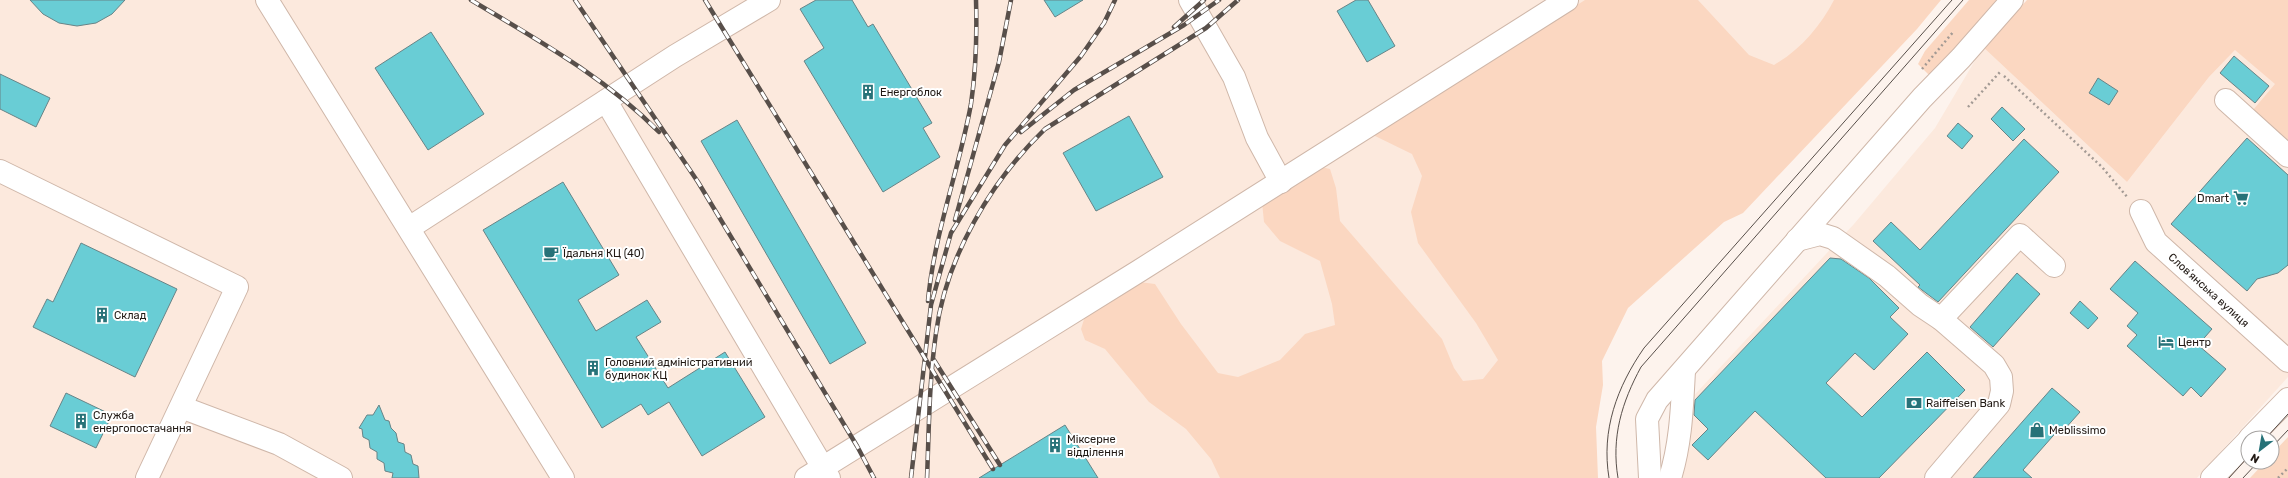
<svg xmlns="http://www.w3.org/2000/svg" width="2288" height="478" font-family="Rubik,sans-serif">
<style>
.built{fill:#fce9dd}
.green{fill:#fbd7c1}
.building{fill:#69cdd5;stroke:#678487}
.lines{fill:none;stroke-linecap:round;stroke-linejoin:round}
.minor-casing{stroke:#cfb7a9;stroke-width:24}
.major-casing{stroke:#cfb7a9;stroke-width:24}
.path{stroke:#a39a94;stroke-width:2.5;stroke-dasharray:2 3;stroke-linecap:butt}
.minor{stroke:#fff;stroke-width:22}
.major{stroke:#fff;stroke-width:22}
.tram{stroke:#584f4a;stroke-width:1}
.rail-casing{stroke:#584f4a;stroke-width:4.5}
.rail{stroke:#fff;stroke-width:3;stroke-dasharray:9;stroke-linecap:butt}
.labels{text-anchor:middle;stroke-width:4;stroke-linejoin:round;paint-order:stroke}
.poi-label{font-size:11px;fill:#211914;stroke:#fff;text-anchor:start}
.street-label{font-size:11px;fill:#211914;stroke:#fff}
</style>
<rect width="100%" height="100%" fill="#fdf3ed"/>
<g class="built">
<path d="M0 0H1881L1464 478H0Z"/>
<path d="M2288 34V377L2197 478H1676L1686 404 1854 224 1935 128 1983 47 2127 182 2209 77 2235 50Z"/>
</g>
<g class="green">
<path d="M1585 0H1698L1749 55 1774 65C1800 50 1820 27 1834 0H1941L1917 29 1743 213 1724 222 1628 308 1602 361 1603 385 1596 427 1598 478H1220L1211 459 1186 429 1149 402 1105 349 1085 340 1081 329 1086 313 1139 282 1155 284 1181 324 1218 373 1238 377 1280 360 1305 334 1335 325 1332 304 1320 261 1280 241 1264 222 1262 202 1317 166 1330 169 1336 188 1340 221 1442 339 1454 368 1463 381 1483 379 1498 360 1476 323 1418 243 1411 212 1422 176 1412 154 1373 135Z"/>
<path d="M1969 0H2003L1935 76 1928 74 1918 64 1925 51Z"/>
<path d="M2027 0H2288V140L2253 110 2275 84 2235 50 2209 77 2127 182 1983 47Z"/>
<path d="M2288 437V478H2250L2265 462H2272V454Z"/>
</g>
<g class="building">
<path d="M30 0H125L112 14 96 23 77 26 59 23 43 14Z"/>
<path d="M816 0H852L868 27 873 24 932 123 923 128 940 157 883 192 804 61 824 48 800 9Z"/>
<path d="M1044 0H1083L1055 17Z"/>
<path d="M1356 0H1368L1395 46 1367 62 1337 11Z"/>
<path d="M431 32 484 114 428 150 375 68Z"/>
<path d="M2234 56 2269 86 2255 103 2220 73Z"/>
<path d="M0 74 50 98 36 127 0 109Z"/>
<path d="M2098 78 2118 91 2109 105 2089 93Z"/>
<path d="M2002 107 2025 129 2013 141 1991 119Z"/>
<path d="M1129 116 1163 177 1096 211 1063 153Z"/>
<path d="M737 120 866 343 830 364 701 141Z"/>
<path d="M1958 123 1973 136 1962 149 1947 136Z"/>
<path d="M2247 138 2288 175V265L2278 273 2257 279 2247 291 2171 224Z"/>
<path d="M2024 139 2059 172 1938 302 1918 287 1920 285 1873 241 1891 222 1920 250Z"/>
<path d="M563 182 619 275 578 300 596 331 647 300 661 322 636 337 668 388 725 352 765 417 702 456 669 402 648 415 641 404 602 428 483 230Z"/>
<path d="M81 243 177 289 135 377 33 327 47 299 53 302Z"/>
<path d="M1830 258 1841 259 1869 278 1899 308 1890 317 1908 334 1874 370 1855 353 1826 383 1862 417 1927 352 1965 390 1879 478H1826L1755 411 1708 460 1692 445 1708 429 1694 415 1695 400Z"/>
<path d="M2135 261 2212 329 2198 345 2226 369 2201 397 2191 387 2183 396 2127 346 2137 335 2127 326 2138 313 2110 289Z"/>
<path d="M2017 273 2040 294 1993 347 1970 327Z"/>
<path d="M2080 301 2098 318 2088 329 2070 313Z"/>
<path d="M2052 388 2080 412 2063 431 2060 428 2023 470 2032 478H1973Z"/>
<path d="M66 393 112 415 96 448 50 426Z"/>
<path d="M379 405 385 420 389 421 391 428 396 433 398 442 404 444 405 452 411 455 413 464 418 466 419 478H392L393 473 385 471 384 463 377 459V452L370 448 369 440 363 437 362 429 359 428 367 415H373Z"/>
<path d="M1065 425 1098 478H979L1000 465Z"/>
</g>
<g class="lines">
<defs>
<g id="minor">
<path d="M267 0 563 478"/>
<path d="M1190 0 1234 77 1257 138 1281 182"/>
<path d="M2226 100 2288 156"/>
<path d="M606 101 829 478"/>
<path d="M0 171 237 287 147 478"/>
<path d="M2141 211 2156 242 2288 361"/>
<path d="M409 228 675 56 769 0"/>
<path d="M1797 240 1820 234 1833 238 1887 276 1920 305 1941 319 1994 365 2001 377 2002 391 1999 404 1936 478"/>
<path d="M1941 319 2020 235 2054 266"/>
<path d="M181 407 279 444 341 478"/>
<path d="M806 478 1139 271 1567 0"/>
<path d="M1650 478 1647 419 1657 400 1922 98 1961 58 2012 0"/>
<path d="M1670 478C1681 443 1682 407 1684 371"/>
</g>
<g id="major">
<path d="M2250 438 2288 399"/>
<path d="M2212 478 2248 441"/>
</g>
</defs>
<use href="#minor" class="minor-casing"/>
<use href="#major" class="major-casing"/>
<g class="path">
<path d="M1922 69 1954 31"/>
<path d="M2004 76 2102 167 2128 198"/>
<path d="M1968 107 2000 72"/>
<path d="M2278 478 2288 468"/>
</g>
<use href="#minor" class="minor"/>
<use href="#major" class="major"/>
<g class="tram">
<path d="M2266 438 2288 414"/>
<path d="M2272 447 2288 430"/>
<path d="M1609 478C1601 430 1617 387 1644 348L1952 0"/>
<path d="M1618 478C1611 437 1622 402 1641 367L1963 0"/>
<path d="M2229 478 2248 457"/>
<path d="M2243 478 2258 462"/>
</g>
<defs>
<g id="rail">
<path d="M471 0C536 39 605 77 659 132"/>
<path d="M575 0 698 182 857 446 874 478"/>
<path d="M705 0 993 469"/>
<path d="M1174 27 1204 0"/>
<path d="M1021 132 1074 90 1184 25 1219 0"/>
<path d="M955 220 999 62 1011 0"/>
<path d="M928 301C934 234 959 170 971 104 976 70 977 34 976 0"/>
<path d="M934 360 1000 465"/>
<path d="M911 478 931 305 951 233 1005 145 1081 56 1104 23 1115 0"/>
<path d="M927 478C929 430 929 381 936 333 946 257 991 181 1045 129L1206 28 1238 0"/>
</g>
</defs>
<use href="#rail" class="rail-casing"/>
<use href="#rail" class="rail"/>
</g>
<defs>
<symbol id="building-bare" viewBox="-9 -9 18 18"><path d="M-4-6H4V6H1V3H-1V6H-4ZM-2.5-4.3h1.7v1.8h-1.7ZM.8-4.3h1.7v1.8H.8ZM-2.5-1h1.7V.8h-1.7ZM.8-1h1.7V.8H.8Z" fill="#277278" stroke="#fff" stroke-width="2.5" paint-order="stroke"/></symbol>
<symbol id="supermarket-bare" viewBox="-9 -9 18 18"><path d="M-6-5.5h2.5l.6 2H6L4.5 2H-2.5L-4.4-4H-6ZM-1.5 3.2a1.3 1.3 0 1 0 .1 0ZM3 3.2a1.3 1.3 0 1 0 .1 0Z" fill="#277278" stroke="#fff" stroke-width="2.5" paint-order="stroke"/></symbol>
<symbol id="cafe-bare" viewBox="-9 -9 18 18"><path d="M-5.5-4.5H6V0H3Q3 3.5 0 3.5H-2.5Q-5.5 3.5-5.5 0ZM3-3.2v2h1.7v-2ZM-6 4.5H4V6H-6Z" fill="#277278" stroke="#fff" stroke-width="2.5" paint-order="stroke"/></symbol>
<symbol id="hotel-bare" viewBox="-9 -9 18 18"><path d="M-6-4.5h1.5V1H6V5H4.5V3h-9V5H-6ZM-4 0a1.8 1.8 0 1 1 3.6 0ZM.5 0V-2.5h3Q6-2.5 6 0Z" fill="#277278" stroke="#fff" stroke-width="2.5" paint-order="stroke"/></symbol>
<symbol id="bank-bare" viewBox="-9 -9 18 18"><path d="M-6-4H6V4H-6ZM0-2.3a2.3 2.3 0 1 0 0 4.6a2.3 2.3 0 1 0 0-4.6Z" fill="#277278" stroke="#fff" stroke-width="2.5" paint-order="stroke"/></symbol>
<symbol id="shop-bare" viewBox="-9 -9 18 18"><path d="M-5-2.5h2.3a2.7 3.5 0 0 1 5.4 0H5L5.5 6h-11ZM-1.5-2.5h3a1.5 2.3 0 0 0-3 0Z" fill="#277278" stroke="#fff" stroke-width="2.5" paint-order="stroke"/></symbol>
</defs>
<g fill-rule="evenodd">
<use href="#building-bare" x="857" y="81" width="22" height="22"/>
<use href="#supermarket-bare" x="2230" y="187" width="22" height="22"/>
<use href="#cafe-bare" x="540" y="242" width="22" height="22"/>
<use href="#building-bare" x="91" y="304" width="22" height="22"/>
<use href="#hotel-bare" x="2155" y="331" width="22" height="22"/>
<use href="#building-bare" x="582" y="357" width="22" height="22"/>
<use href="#bank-bare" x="1903" y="392" width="22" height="22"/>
<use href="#building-bare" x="70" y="410" width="22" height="22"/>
<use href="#shop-bare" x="2026" y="419" width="22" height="22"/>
<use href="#building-bare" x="1044" y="434" width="22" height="22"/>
</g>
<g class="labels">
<g class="poi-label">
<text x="880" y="96">Енергоблок</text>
<text x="2229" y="202" text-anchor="end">Dmart</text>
<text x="563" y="257">Їдальня КЦ (40)</text>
<text x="114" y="319">Склад</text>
<text x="2178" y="346">Центр</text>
<text x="605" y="366">Головний адміністративний<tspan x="605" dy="13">будинок КЦ</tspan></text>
<text x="1926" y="407">Raiffeisen Bank</text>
<text x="93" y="419">Служба<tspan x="93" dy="13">енергопостачання</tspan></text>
<text x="2049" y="434">Meblissimo</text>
<text x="1067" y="443">Міксерне<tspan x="1067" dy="13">відділення</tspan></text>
</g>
<g class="street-label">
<text transform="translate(2209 290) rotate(42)" y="4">Словʼянська вулиця</text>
</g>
</g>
<g transform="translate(2260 450) rotate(211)"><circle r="19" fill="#ffffff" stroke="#a6a3a1"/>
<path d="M0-3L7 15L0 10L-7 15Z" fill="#277278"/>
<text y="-6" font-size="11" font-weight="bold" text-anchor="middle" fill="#211914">N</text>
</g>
</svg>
